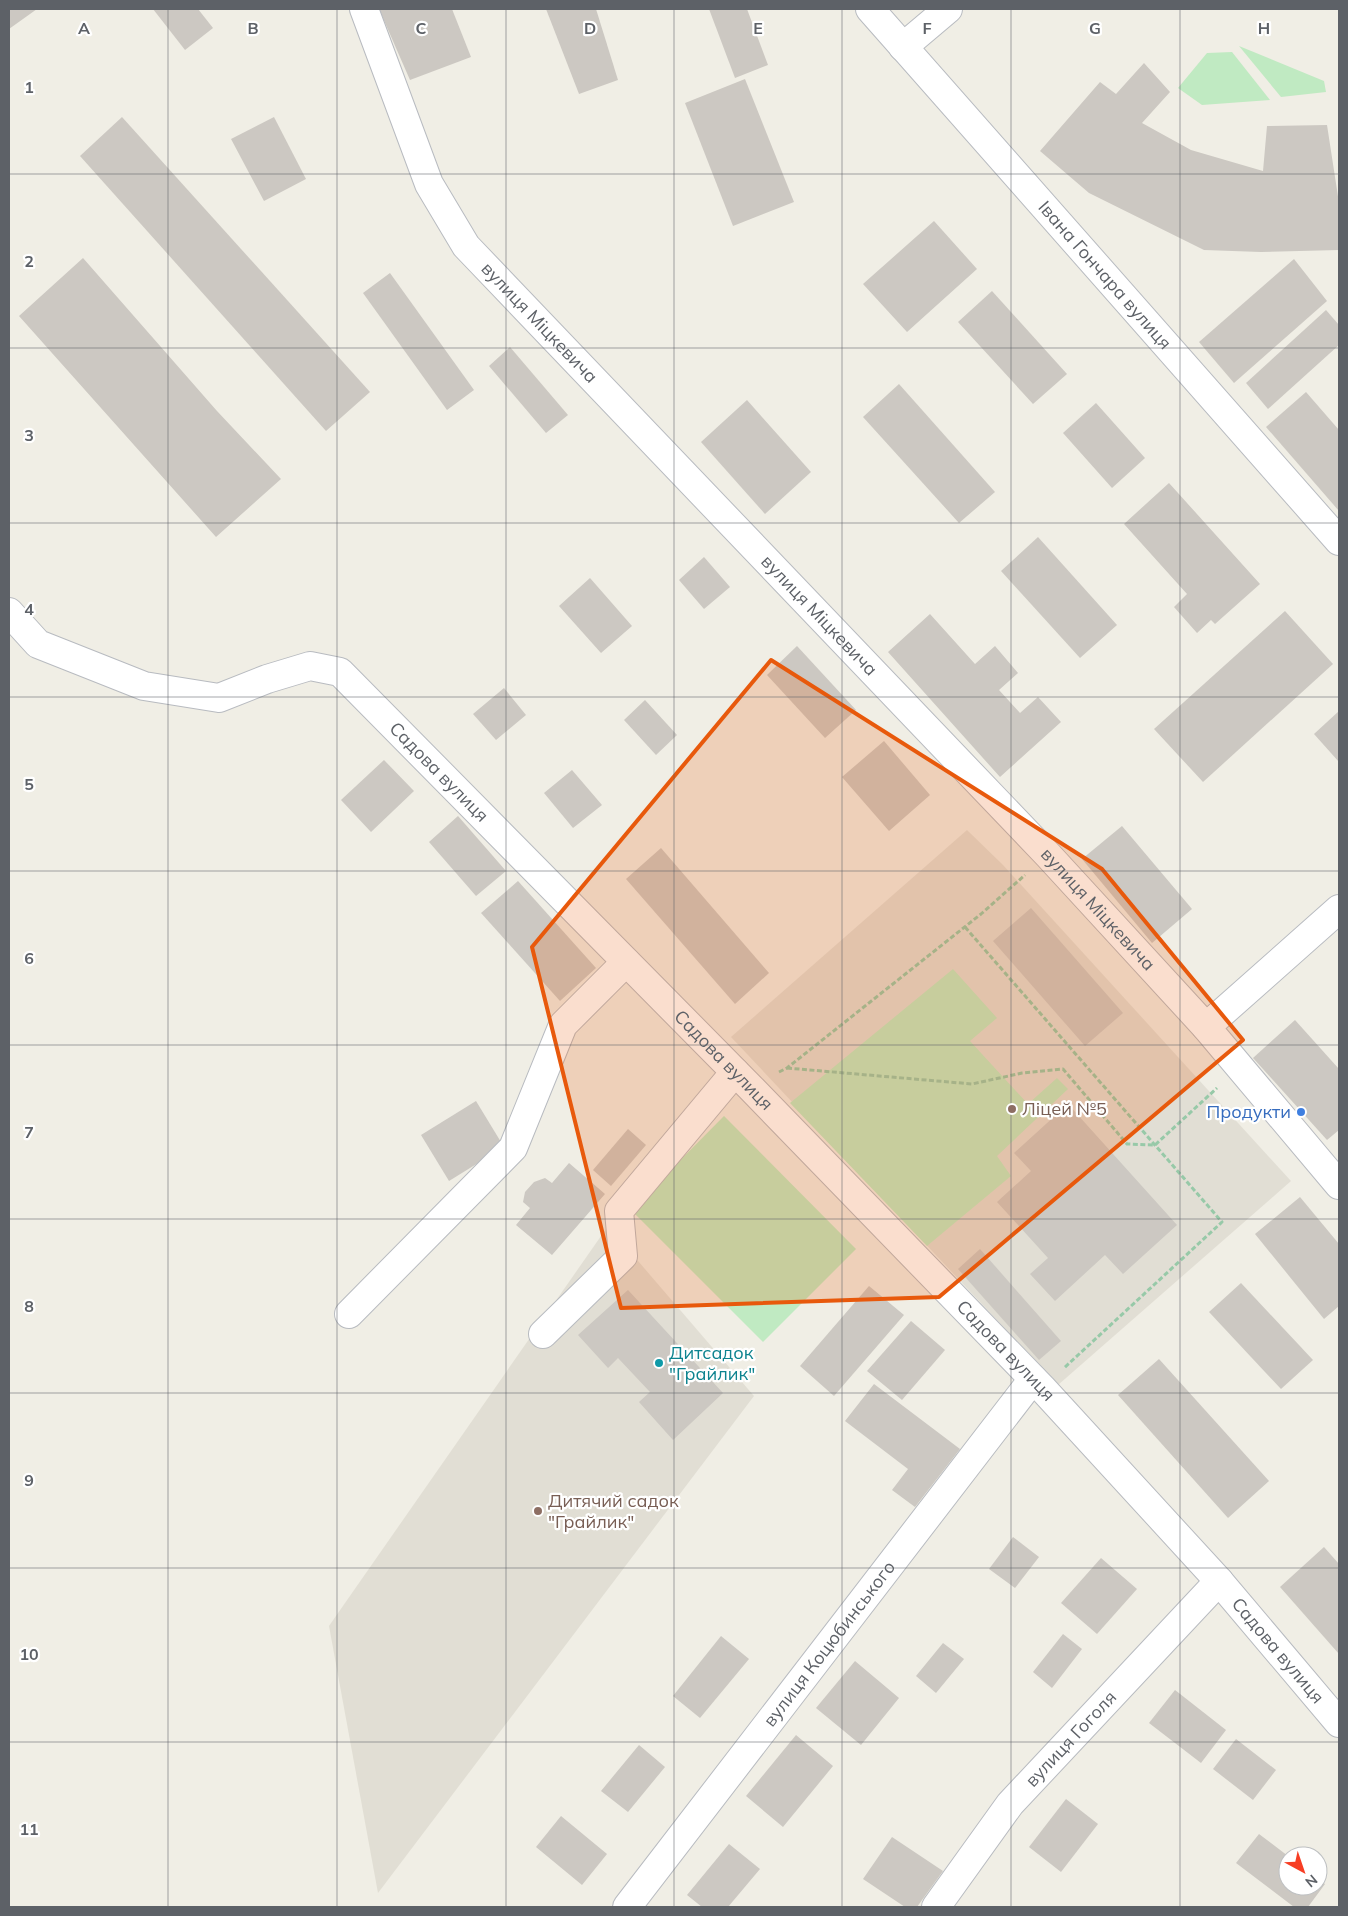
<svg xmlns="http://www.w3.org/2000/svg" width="1348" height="1916" font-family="Mulish,sans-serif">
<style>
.education{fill:#e1ded4}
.green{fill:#c0eac2}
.building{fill:#ccc8c2}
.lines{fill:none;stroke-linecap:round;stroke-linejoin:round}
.minor-casing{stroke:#b8bbc0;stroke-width:30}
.path{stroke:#97c9a8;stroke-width:3;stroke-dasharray:5 2.5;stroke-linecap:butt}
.minor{stroke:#fff;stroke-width:28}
.marked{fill:#e8590c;fill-opacity:0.2;stroke:#e8590c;stroke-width:4;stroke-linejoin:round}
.grid{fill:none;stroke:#5d6167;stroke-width:1;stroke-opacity:0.55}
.education-dot{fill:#8d6e63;stroke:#fff;stroke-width:2}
.shop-dot{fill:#3f7fe0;stroke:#fff;stroke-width:2}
.culture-dot{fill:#0f9aa8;stroke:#fff;stroke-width:2}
.labels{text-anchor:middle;stroke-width:4.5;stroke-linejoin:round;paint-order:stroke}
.street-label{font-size:18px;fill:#5d6167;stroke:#fff}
.education-label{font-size:18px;fill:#785e54;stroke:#fff;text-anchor:start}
.shop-label{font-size:18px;fill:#366cbe;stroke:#fff;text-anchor:end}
.culture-label{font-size:18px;fill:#0d838f;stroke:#fff;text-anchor:start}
.grid-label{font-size:16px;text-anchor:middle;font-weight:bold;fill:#5d6167;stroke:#fff;stroke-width:4.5;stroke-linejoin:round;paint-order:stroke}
</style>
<rect width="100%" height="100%" fill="#f0eee5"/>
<g class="education">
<path d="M967 830 1003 865 1291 1181 1058 1385 731 1037Z"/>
<path d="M608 1226 754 1396 378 1893 329 1626Z"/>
</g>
<g class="green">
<path d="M1239 46 1324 81 1326 92 1281 97Z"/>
<path d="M1232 52 1270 100 1202 105 1178 88 1207 53Z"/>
<path d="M953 969 997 1018 970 1041 1028 1104 1057 1078 1068 1089 997 1156 1011 1176 927 1246 790 1103Z"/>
<path d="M724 1116 856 1249 763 1342 631 1210Z"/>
</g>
<g class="building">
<path d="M9 9H37L9 29Z"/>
<path d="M153 9H198L213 28 185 50Z"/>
<path d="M379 9H452L471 57 410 80Z"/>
<path d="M546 9H596L618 80 579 94Z"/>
<path d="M709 9H747L768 65 735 78Z"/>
<path d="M1144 63 1170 92 1142 123 1191 150 1263 171 1267 126 1327 125 1339 203V250L1261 252 1204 250 1089 193 1040 151 1100 82 1116 94Z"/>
<path d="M745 79 794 202 733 226 685 103Z"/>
<path d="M122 117 370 392 326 431 80 156Z"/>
<path d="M274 117 306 179 264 201 231 139Z"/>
<path d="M934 221 977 269 907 332 863 284Z"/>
<path d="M83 258 217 411 281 479 216 537 19 316Z"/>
<path d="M1294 259 1327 301 1234 383 1199 342Z"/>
<path d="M390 273 474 390 447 410 363 293Z"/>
<path d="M992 291 1067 374 1033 404 958 322Z"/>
<path d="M1326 310 1339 325V345L1268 409 1246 383Z"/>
<path d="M510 347 568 415 546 433 489 366Z"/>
<path d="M899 384 995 492 959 523 863 417Z"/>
<path d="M1306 392 1339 430V511L1266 427Z"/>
<path d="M747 400 811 472 765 514 701 442Z"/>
<path d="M1096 403 1145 458 1112 488 1063 433Z"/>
<path d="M1169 483 1260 584 1215 624 1211 620 1197 633 1174 607 1187 594 1124 524Z"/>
<path d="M1038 537 1117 625 1080 658 1001 571Z"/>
<path d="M704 557 730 587 704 609 679 580Z"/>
<path d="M590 578 632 626 601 653 559 606Z"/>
<path d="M1285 611 1333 664 1203 782 1154 729Z"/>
<path d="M930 614 975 664 995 646 1018 673 999 690 1020 713 1038 697 1061 722 1000 777 888 652Z"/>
<path d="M797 646 856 710 825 738 767 675Z"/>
<path d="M504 688 526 715 496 740 473 714Z"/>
<path d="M645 700 677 735 656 755 624 720Z"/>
<path d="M1339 711V762L1314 734Z"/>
<path d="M884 741 930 795 889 831 842 777Z"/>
<path d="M384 760 414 791 371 832 341 800Z"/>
<path d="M572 770 602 805 573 828 544 793Z"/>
<path d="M458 816 506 871 476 896 429 842Z"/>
<path d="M1122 826 1192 909 1152 943 1082 859Z"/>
<path d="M661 848 769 973 735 1004 626 879Z"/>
<path d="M518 881 596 968 560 1001 481 913Z"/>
<path d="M1031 908 1123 1013 1085 1046 993 941Z"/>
<path d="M1295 1020 1339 1069V1130L1327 1140 1253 1058Z"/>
<path d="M476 1101 504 1147 449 1181 421 1135Z"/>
<path d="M1068 1104 1177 1225 1123 1274 1105 1255 1055 1301 1030 1274 1048 1258 997 1202 1031 1171 1014 1153Z"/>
<path d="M628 1129 646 1145 611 1186 593 1170Z"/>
<path d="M569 1163 605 1194 552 1255 516 1225 530 1208 523 1202 525 1192 534 1182 545 1178 552 1183Z"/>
<path d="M1300 1197 1339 1244V1306L1324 1319 1255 1234Z"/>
<path d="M980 1249 1061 1341 1039 1360 958 1269Z"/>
<path d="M1241 1283 1313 1360 1281 1389 1209 1312Z"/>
<path d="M869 1286 904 1315 834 1396 800 1366Z"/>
<path d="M628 1290 723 1393 673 1440 639 1402 650 1392 618 1358 608 1368 578 1335Z"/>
<path d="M911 1321 945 1350 902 1400 867 1371Z"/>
<path d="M1159 1359 1269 1481 1228 1518 1118 1395Z"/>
<path d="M874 1384 960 1449 915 1507 892 1490 908 1469 845 1421Z"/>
<path d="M1013 1537 1039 1557 1015 1588 989 1569Z"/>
<path d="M1324 1547 1339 1564V1654L1280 1587Z"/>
<path d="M1101 1558 1137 1589 1097 1634 1061 1603Z"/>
<path d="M1063 1634 1082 1649 1052 1688 1033 1672Z"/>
<path d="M721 1636 749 1659 700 1718 673 1696Z"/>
<path d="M943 1643 964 1659 936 1693 916 1676Z"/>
<path d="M855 1661 899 1698 861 1745 816 1708Z"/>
<path d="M1175 1690 1226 1730 1201 1763 1149 1723Z"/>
<path d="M796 1735 833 1766 783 1827 746 1796Z"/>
<path d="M1236 1739 1276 1770 1253 1800 1213 1769Z"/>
<path d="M639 1745 665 1767 628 1812 601 1791Z"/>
<path d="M1066 1799 1098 1824 1061 1872 1029 1847Z"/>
<path d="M561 1816 607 1854 582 1885 536 1847Z"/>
<path d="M1259 1834 1288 1856V1886H1318V1879L1325 1884 1308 1907H1294L1236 1863Z"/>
<path d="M892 1837 943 1871 917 1907H905L863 1879Z"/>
<path d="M729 1844 760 1869 728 1907H702L687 1895Z"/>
</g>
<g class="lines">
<defs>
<g id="minor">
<path id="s1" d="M364 9 429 184 466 246 1048 855 1206 1027 1339 1185"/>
<path id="s2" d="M870 9 1339 541"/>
<path d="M903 47 948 9"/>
<path id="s3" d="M9 612 38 644 144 686 219 698 267 679 310 666 340 672 750 1087 1042 1388 1219 1581 1339 1723"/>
<path d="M1206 1027 1339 909"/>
<path d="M349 1314 513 1148 563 1025 626 962"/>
<path d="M543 1334 623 1256 619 1211 735 1072"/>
<path id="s4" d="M627 1907 1033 1379"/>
<path id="s5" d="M936 1907 1010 1804 1219 1581"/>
</g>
</defs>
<use href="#minor" class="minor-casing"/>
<g class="path">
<path d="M965 927 1222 1222 1064 1368"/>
<path d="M787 1068 972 1084 1022 1073 1063 1069 1127 1144 1155 1145 1217 1088"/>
<path d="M779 1072 787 1068 981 914 1025 875"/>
</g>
<use href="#minor" class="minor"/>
</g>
<path class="marked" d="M771 660 1102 869 1243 1040 939 1297 621 1308 532 947Z"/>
<path class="grid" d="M168 9V1907M337 9V1907M506 9V1907M674 9V1907M842 9V1907M1011 9V1907M1180 9V1907M9 174H1339M9 348H1339M9 523H1339M9 697H1339M9 871H1339M9 1045H1339M9 1219H1339M9 1393H1339M9 1568H1339M9 1742H1339"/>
<g class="education-dot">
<circle cx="1012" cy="1109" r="5"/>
<circle cx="538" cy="1511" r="5"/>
</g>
<circle class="shop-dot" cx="1301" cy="1112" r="5"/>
<circle class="culture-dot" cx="659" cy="1363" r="5"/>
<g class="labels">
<g class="street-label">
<text dy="6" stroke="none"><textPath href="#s2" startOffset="355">Івана Гончара вулиця</textPath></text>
<text dy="6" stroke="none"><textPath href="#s1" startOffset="365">вулиця Міцкевича</textPath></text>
<text dy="6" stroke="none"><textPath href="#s1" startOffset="770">вулиця Міцкевича</textPath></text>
<text dy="6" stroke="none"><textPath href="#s3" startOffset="501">Садова вулиця</textPath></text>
<text dy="6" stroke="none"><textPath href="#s1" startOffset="1175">вулиця Міцкевича</textPath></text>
<text dy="6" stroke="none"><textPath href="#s3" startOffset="906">Садова вулиця</textPath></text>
<text dy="6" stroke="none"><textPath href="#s3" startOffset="1311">Садова вулиця</textPath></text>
<text dy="6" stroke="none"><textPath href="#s4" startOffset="332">вулиця Коцюбинського</textPath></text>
<text dy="6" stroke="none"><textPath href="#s3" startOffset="1716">Садова вулиця</textPath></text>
<text dy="6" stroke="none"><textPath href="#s5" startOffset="216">вулиця Гоголя</textPath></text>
</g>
<g class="education-label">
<text x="1022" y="1115">Ліцей №5</text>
<text x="548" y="1507">Дитячий садок<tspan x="548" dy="21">"Грайлик"</tspan></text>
</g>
<g class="shop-label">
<text x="1291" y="1118">Продукти</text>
</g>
<g class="culture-label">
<text x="669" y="1359">Дитсадок<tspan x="669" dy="21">"Грайлик"</tspan></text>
</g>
</g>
<g class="grid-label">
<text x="84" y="34">A</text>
<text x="253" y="34">B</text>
<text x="421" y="34">C</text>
<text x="590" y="34">D</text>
<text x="758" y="34">E</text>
<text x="927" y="34">F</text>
<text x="1095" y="34">G</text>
<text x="1264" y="34">H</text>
<text x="29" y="93">1</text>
<text x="29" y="267">2</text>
<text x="29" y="441">3</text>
<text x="29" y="615">4</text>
<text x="29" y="790">5</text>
<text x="29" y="964">6</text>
<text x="29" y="1138">7</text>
<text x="29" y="1312">8</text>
<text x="29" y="1486">9</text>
<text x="29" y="1660">10</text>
<text x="29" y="1835">11</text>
</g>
<rect width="1348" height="1916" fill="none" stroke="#5d6167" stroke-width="20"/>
<g transform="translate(1303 1871) rotate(140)"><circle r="24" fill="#ffffff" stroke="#bec0c2"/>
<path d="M0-4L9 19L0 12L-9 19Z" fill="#f73e24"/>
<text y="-8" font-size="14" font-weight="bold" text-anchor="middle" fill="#5d6167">N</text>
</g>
</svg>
